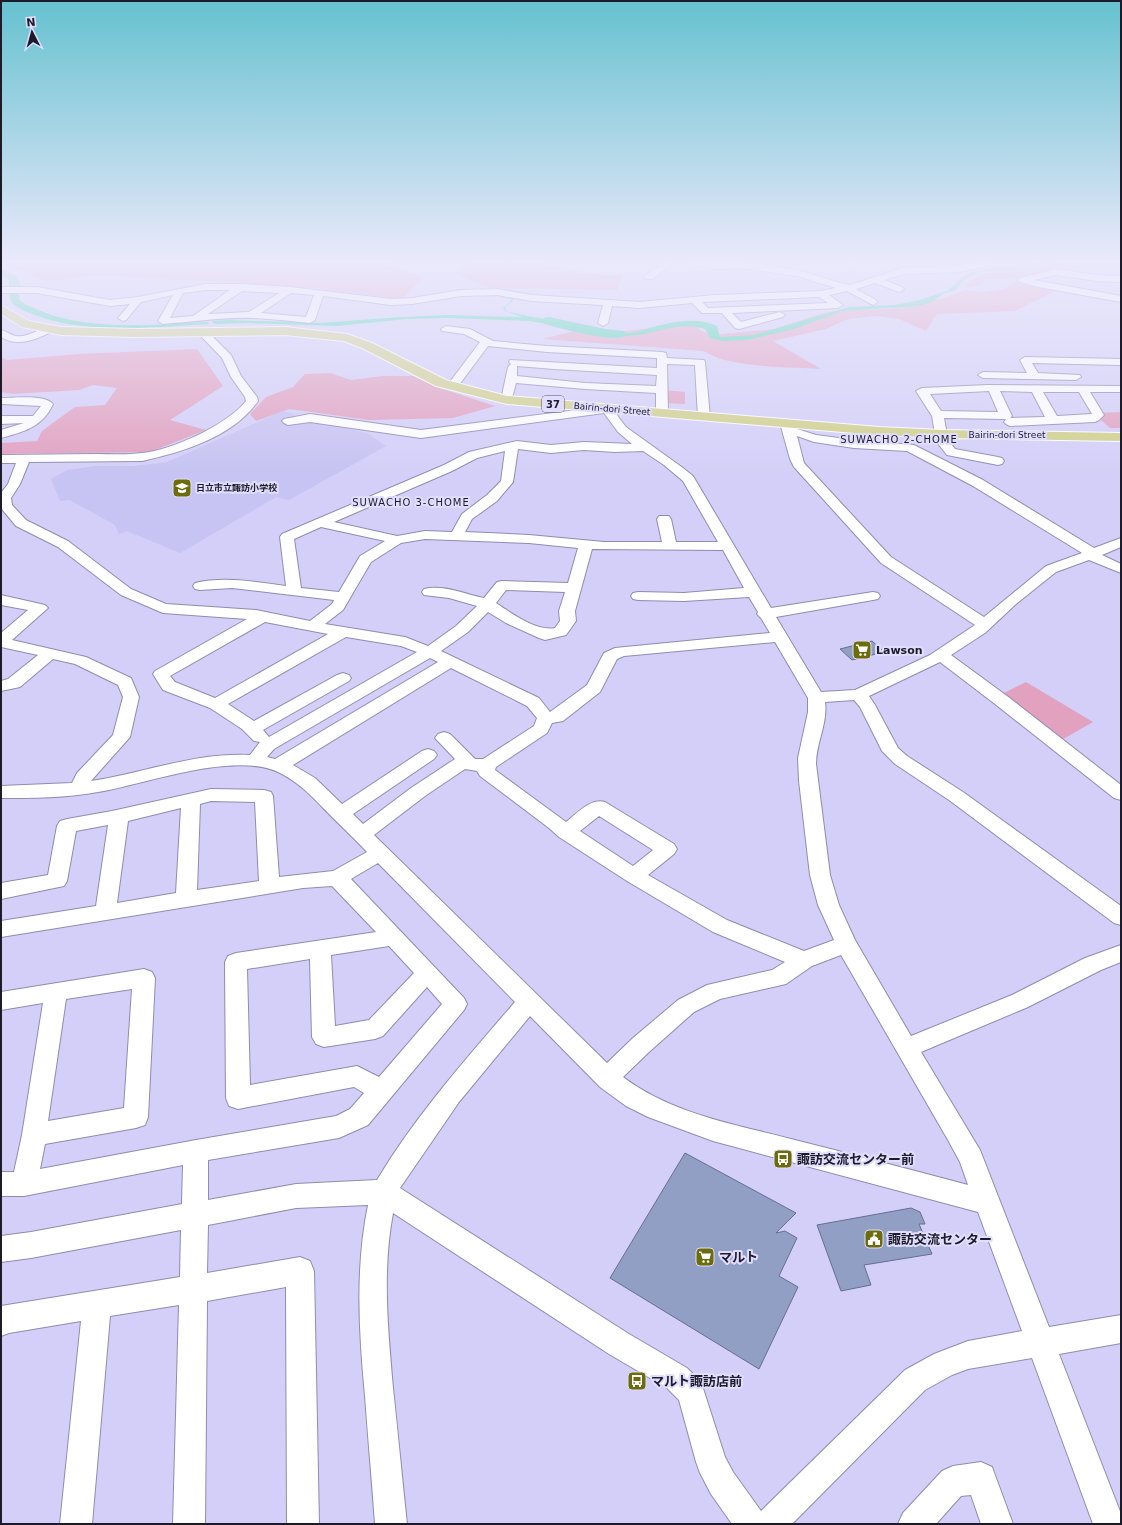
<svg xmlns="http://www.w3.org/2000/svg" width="1122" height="1525" font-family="'DejaVu Sans','Noto Sans JP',sans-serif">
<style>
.built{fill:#c7c3f2}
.green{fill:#e1a1bf}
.water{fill:#41d5aa}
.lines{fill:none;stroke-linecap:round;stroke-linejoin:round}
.river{fill:#41d5aa;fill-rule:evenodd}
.building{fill:#929fc4;stroke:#636f92}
.minor-casing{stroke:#8f8bb1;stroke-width:2}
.major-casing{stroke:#fff;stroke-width:2}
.minor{fill:#fff;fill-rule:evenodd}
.major{fill:#d0d088;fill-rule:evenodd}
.labels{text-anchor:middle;stroke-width:4;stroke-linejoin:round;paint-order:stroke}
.far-street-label{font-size:9px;fill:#1d1b2a;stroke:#e0ddfe}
.far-poi-label{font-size:9px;font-weight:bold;fill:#1d1b2a;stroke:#e0ddfe;text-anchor:start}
.shield{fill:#e0ddfe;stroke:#58556a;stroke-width:1}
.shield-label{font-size:10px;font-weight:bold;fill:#1d1b2a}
.far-neighbourhood-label{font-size:10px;letter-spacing:1px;fill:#1d1b2a;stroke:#e0ddfe}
.poi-label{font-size:11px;font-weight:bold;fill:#1d1b2a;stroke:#e0ddfe;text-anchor:start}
.near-poi-label{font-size:13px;font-weight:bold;fill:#1d1b2a;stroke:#e0ddfe;text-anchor:start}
</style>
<rect width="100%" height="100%" fill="#d3cff8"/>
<path class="built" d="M283 411 295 414 283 421 296 425 306 420 367 433 386 446 289 500 276 497 180 553 127 531 119 534 115 525 70 500 60 501 51 479 67 470 95 466H133L167 462Z"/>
<g class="green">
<path d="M1 262H409L388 265 424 277 402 299 304 287 97 275 45 281Z"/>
<path d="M468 262H540L582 273 623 275 617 290 491 288 455 274Z"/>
<path d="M1058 262H1121V267L1063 269 1012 279H985L982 285 965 287C979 268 1009 271 1030 268 1039 267 1048 265 1058 262Z"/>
<path d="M1015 282 1055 291 1015 311 937 314 926 331 899 319 875 316 848 319 826 329 773 341 821 369C791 367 728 368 704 351L542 339 583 329 614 332 696 324 700 330 712 335 774 329 823 313 844 310H872L906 307 944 298 965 290 984 292 1005 289Z"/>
<path d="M197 349 223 386 170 420 206 430 150 452 1 454V443L37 441 42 431 75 407 105 405 117 388 93 385 79 390 13 394 1 392V357L7 360 78 354Z"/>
<path d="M330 373 351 380 383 376H413L440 388 495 406 453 418 370 420 289 409 256 421 250 414 266 397 293 387 305 374Z"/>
<path d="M664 390 685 392V404L663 403Z"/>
<path d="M1121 412V428H1110L1101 420 1097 413Z"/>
<path d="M1026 682 1093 722 1058 742 998 696Z"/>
</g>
<g class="water">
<path d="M1034 262H1047L1017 269 980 272 964 279 956 290 944 293 934 301 919 306 843 311 794 329 747 340 723 341 710 338 705 329C684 322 665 330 644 334 623 338 601 336 581 331 598 327 613 334 630 333 639 332 648 328 657 326 675 321 700 317 717 326L720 337 754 335 849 307 894 305 916 301 947 291 966 275 976 271 999 267H1014Z"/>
<path d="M1 269C12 273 19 275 21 288H9V280L1 274Z"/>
<path d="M20 290 19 299C23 304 29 306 34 308 85 332 153 325 208 322L209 324C151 327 85 336 30 313 25 311 18 308 14 305 10 301 10 296 9 291Z"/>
<path d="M497 293 502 297 513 298V301L505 307 506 311C533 318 560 321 587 327L576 330 557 325 528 321 447 318 407 319 337 326 247 323 214 324 212 321 228 320 321 323 401 317 447 315 523 317 505 311 503 308 511 301V299L499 297Z"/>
</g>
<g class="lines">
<path class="river" d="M549 317 605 329 624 331 626 334 624 337C606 341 563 329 544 324L542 321 544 318Z"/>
</g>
<g class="building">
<path d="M872 641 884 652 852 660 840 649Z"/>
<path d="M685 1153 796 1213 776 1233 785 1231 797 1238 779 1276 798 1287 759 1369 610 1278Z"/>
<path d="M911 1208 920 1212 925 1224H919L932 1254 864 1265 871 1285 841 1291 817 1225Z"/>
</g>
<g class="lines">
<defs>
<g id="minor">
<path d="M665 262H675L652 279H646L644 277 646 275Z"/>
<path d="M688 262H741L798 270 840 283 850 285 903 268 958 266 978 262H997L993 265 958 272 904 274 884 280 902 287 904 289 902 291 899 292 875 283 856 289 876 300 878 302 873 305 847 291 829 295 843 305 838 308 732 313 741 322 780 312 785 315 783 317 739 329 735 328 722 313H702L692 303 639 308 612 306 608 323 603 326 598 323 603 305 532 301 497 295 461 296 412 304 391 305 323 296 315 320 310 323C291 321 271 319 252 318 222 317 192 322 163 324L158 321 173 295 141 302 126 320 123 321 118 318 130 304 110 306 37 293H1V287H37L110 300 138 297 206 284H241L290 287 391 299 412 298 461 290 497 289 532 295 639 302 715 295 821 291 836 288 797 276 741 268 718 269 692 265ZM206 290H230L193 316 170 318 183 293ZM242 291 279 293 249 312 208 314ZM291 293 314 295 306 317 261 313ZM819 297 828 303 708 308 702 302Z"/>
<path d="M843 262H854L855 264 851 267Z"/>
<path d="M1056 269 1097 275 1121 276V282L1097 281 1056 275 1034 280 1121 296V302L1038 287 1020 282 1018 280 1020 278Z"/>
<path d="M49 326 53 327 54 329 53 331C37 339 18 348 1 337V330C6 331 10 335 16 336 28 338 38 329 49 326Z"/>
<path d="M446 326 470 329 493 341 547 346 662 352 666 353 667 358 704 360 705 362 710 417 708 419H700L698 417 695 365 667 364 668 413 666 415H658L656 413V393L585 389 516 383 511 402H503L501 400 508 367 511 364 509 362 510 360 657 368V358L547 352 488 346 456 389H448L446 387 480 342 464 334 442 331 441 329ZM517 366 554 369 657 375 656 386 585 383 517 376Z"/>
<path d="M202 329 206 330 231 355 241 376 257 397 258 401C233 437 183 452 142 461L29 462 20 484 11 498 12 505 26 520 68 541 131 589 166 604 256 610 310 621 332 604 334 600 232 588 200 590 195 589 193 586 195 583C224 576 256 582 286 586L280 537 282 534 444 465 469 452 517 441 551 445 584 442 632 444 618 432 604 413 421 438 310 422 288 425 284 423 282 421 284 419 310 414 421 430 608 406 612 407 619 418 626 427 683 468 693 476 771 608 873 592 878 593 880 596 878 599 873 600 776 617 821 692 855 690 930 655 975 625 881 563 794 467 790 459 780 423 782 420H790L794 428 816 435 854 440 914 445 983 480 1094 548 1121 538V547L1102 555 1121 564V573L1089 560 1056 572 1016 604 985 633 951 655 1007 696 1121 785V800L1114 798 995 704 940 662 869 696 875 705 898 748 907 756 963 792 1121 906V925L1114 923 949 800 895 764 882 751 860 707 854 700 825 702C828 723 816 743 816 764L830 875 839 905 855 940 911 1036 1012 995 1085 958 1121 945V962L1101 970 1028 1007 921 1052 980 1150 1049 1327 1121 1315V1343L1059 1354 1121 1514V1524H1093L1032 1358 968 1369 952 1375 925 1390 792 1524H732L711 1494 700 1473 696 1462 679 1400 667 1388 609 1354 393 1213C382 1271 388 1330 393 1388 398 1433 402 1479 407 1524H375C372 1481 368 1439 365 1396 359 1332 355 1269 368 1205L296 1208 208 1225 207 1273 300 1257 310 1261 314 1271 319 1524H287L286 1287 207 1301 205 1524H173L179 1305 110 1316 92 1524H60L81 1321 9 1333 1 1336V1306L180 1277 181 1230 31 1258 1 1262V1236L31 1232 182 1204 183 1165 24 1196H1V1172H14L22 1135 43 1003 1 1010V992L144 969 152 972 155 978 148 1117 145 1125 136 1128 45 1144 40 1169 196 1140 336 1116 350 1109 364 1093 354 1087 238 1109 229 1106 226 1098 225 962 228 956 236 953 376 932 332 886 303 888 1 937V921L96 906 108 825 76 831 67 881 64 886 1 899V883L48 875 57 826 60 821 67 819 112 811 211 789 264 790 271 792 273 796 279 877 333 871 367 852C356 840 344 829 333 818 315 800 302 784 280 773 235 750 146 784 98 792 66 798 33 798 1 798V786L72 783 77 773 113 735 123 697 118 685 75 664 53 659 20 687 1 691V681L8 679 38 655 1 647V633L28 610 1 605V595L45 605 48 608 12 640 86 657 131 678 139 697 130 737 91 781C144 773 195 752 250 755L260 742 254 741 242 729 210 708 163 690 153 674 155 671 247 619 163 613 121 595 58 547 16 526 1 508V493L8 484 16 463H1V455C32 455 64 454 96 454 111 454 127 455 142 453 172 450 227 425 246 401L245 397 231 377 222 358 197 332ZM797 436 814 442 854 448 907 451 973 486 1082 553 1046 566 984 617 891 557 804 463ZM518 449 551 453 584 450 615 452 643 451 664 465 683 481 718 542H676L671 519 669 516H659L657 519 662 542H604L529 535 465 532 472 519 497 501 513 482ZM505 451 501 481 487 495 462 514 452 532 425 531 397 536 334 522 452 471 477 458ZM321 527 385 541 360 556 339 592 301 588 294 539ZM425 539 529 543 578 548 568 583 502 581 497 582 484 598C465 594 443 584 424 589L422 592 424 595 449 598 477 606 456 626 428 646 405 637 325 624 343 610 371 562 401 543ZM592 549 723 550 744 588 684 593 638 592 633 593 631 596 633 599 638 600 684 601 749 597 758 612 757 614 761 618 770 633 615 648 604 653 587 685 550 712 539 698 441 651 468 632 488 612 506 623 539 638 545 640 566 635 576 621 575 611ZM506 590 565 592 559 611 560 621 555 628C537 632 511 613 496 603ZM265 622 328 634 215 698 175 682 170 676ZM346 637 401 646 417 652 269 737 263 730 349 681 351 678 349 675 343 673 337 675 254 721 228 704ZM775 642 808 698V712L798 758 799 781 810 875 818 905 834 940 804 951 727 920 648 875 674 854 677 849 674 844 605 802C590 798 578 813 566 822L495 770 496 767 547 733 552 723 563 721 600 692 617 659 624 656ZM430 658 438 662 275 759 267 757 274 749ZM451 668 527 706 537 718 534 726 483 759H475L450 734 444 732 438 734 435 738 455 759 411 788 363 824 353 814 434 759 437 755 434 751 428 749 422 751 342 804 315 778 293 765ZM465 769 477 771 480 776 549 828 559 837 627 881 713 932 785 962 772 970 707 985 678 1000 633 1038 607 1063 374 835 425 796ZM211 801 255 802 259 881 197 890 200 804ZM181 808 176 893 117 903 128 821ZM599 816 653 850 633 866 580 831ZM378 863 515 1002C466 1059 416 1115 377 1180L296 1184 208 1200V1160L339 1138 368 1125 464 1010 467 1004 464 998 351 879ZM389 946 414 973 369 1020 335 1026 331 955ZM841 955 948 1140 960 1162 968 1185C909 1169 850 1154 791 1139 734 1124 672 1114 623 1077L649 1052 694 1012 720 999 786 984 812 966ZM310 959 312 1037 316 1044 324 1047 375 1039 383 1036 427 987 442 1004 379 1077 357 1066 250 1085 247 969ZM132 989 124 1108 48 1121 66 999ZM530 1016 600 1087 626 1106 648 1117 713 1141 978 1212 1022 1331 968 1341 934 1354 905 1370 761 1511 733 1472 725 1457 701 1382 687 1368 629 1334 400 1188 459 1102Z"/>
<path d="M1025 357 1121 359V365L1032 363 1038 373 1080 375 1081 377 1076 380 983 378 978 375 983 372 1027 373 1020 360Z"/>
<path d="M988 385 1121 386V392H1090L1104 415 1099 420 1095 422 1010 426 1006 424 1004 422 1006 419 944 418C946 429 947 440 955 449L998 457 1002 458 1004 461 1002 464 998 465 947 455 939 445 935 434 932 416 916 391 922 388ZM989 391 998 412 941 411 930 394ZM1000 391 1032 392 1045 417 1010 418 1012 416ZM1043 392H1079L1092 414 1057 416Z"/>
<path d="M1 398C13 398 45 394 53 404 43 427 23 432 1 438V430L24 423 1 424V416H33L41 406 1 404Z"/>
<path d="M981 1462 992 1467 1013 1524H981L971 1495 961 1496 936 1524H898L903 1513 942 1471 953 1466Z"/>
</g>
<path id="major" d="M1 305 29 321 61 327 136 329 285 327 347 334 372 343 446 380 507 396 879 427 941 430 1121 433V441L941 438 879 435 507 404 436 386 364 349 344 341 334 340 285 335 136 337 61 335 22 327 1 314Z"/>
</defs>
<use href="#minor" class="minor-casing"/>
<use href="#major" class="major-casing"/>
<use href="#minor" class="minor"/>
<use href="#major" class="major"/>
</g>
<linearGradient id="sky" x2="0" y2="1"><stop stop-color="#65c1cf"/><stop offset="0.55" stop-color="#ebe9fc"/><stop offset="1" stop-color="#ebe9fc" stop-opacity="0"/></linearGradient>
<rect width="1122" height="476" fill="url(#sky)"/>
<defs>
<symbol id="school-square" viewBox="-11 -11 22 22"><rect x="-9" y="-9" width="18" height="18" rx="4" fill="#6c6c0b" stroke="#e0ddfe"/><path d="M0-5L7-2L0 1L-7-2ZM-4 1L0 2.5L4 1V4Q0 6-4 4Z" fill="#fff"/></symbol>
<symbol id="supermarket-square" viewBox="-11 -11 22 22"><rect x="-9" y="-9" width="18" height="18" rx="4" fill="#6c6c0b" stroke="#e0ddfe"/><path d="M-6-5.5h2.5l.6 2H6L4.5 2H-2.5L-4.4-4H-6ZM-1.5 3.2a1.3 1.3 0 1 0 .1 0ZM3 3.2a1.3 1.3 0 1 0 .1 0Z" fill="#fff"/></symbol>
<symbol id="bus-square" viewBox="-11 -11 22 22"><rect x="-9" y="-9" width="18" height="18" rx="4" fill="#6c6c0b" stroke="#e0ddfe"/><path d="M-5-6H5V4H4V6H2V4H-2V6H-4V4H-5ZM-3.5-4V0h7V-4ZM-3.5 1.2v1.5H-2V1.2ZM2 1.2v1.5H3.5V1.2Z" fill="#fff"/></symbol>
<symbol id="civic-square" viewBox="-11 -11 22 22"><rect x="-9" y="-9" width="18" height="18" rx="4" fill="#6c6c0b" stroke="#e0ddfe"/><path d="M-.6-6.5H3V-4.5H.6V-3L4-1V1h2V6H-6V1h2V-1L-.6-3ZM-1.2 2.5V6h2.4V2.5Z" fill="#fff"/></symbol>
</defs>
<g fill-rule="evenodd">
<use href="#school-square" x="171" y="477" width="22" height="22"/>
<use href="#supermarket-square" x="851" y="639" width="22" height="22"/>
<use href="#bus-square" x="772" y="1148" width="22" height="22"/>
<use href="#civic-square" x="863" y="1228" width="22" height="22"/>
<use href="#supermarket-square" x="694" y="1246" width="22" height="22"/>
<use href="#bus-square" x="626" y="1370" width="22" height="22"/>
</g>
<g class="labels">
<g class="far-street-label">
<text transform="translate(612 409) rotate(5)" y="3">Bairin-dori Street</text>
<text x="1007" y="438">Bairin-dori Street</text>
</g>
<g class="far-poi-label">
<text x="196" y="491">日立市立諏訪小学校</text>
</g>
<rect class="shield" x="542" y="396" width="22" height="16" rx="3"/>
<g class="shield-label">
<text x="553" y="408">37</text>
</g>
<g class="far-neighbourhood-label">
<text x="899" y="443">SUWACHO 2-CHOME</text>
<text x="411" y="506">SUWACHO 3-CHOME</text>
</g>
<g class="poi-label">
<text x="876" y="654">Lawson</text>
</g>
<g class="near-poi-label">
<text x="797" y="1164">諏訪交流センター前</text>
<text x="888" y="1244">諏訪交流センター</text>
<text x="719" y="1262">マルト</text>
<text x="651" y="1386">マルト諏訪店前</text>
</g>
</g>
<rect width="1122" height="1525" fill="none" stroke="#1d1b2a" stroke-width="4"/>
<g transform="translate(32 32) rotate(354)" stroke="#e0ddfe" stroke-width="3" paint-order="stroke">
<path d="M0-3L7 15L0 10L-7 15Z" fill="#1d1b2a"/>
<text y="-6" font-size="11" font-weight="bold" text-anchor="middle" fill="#1d1b2a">N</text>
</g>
</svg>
